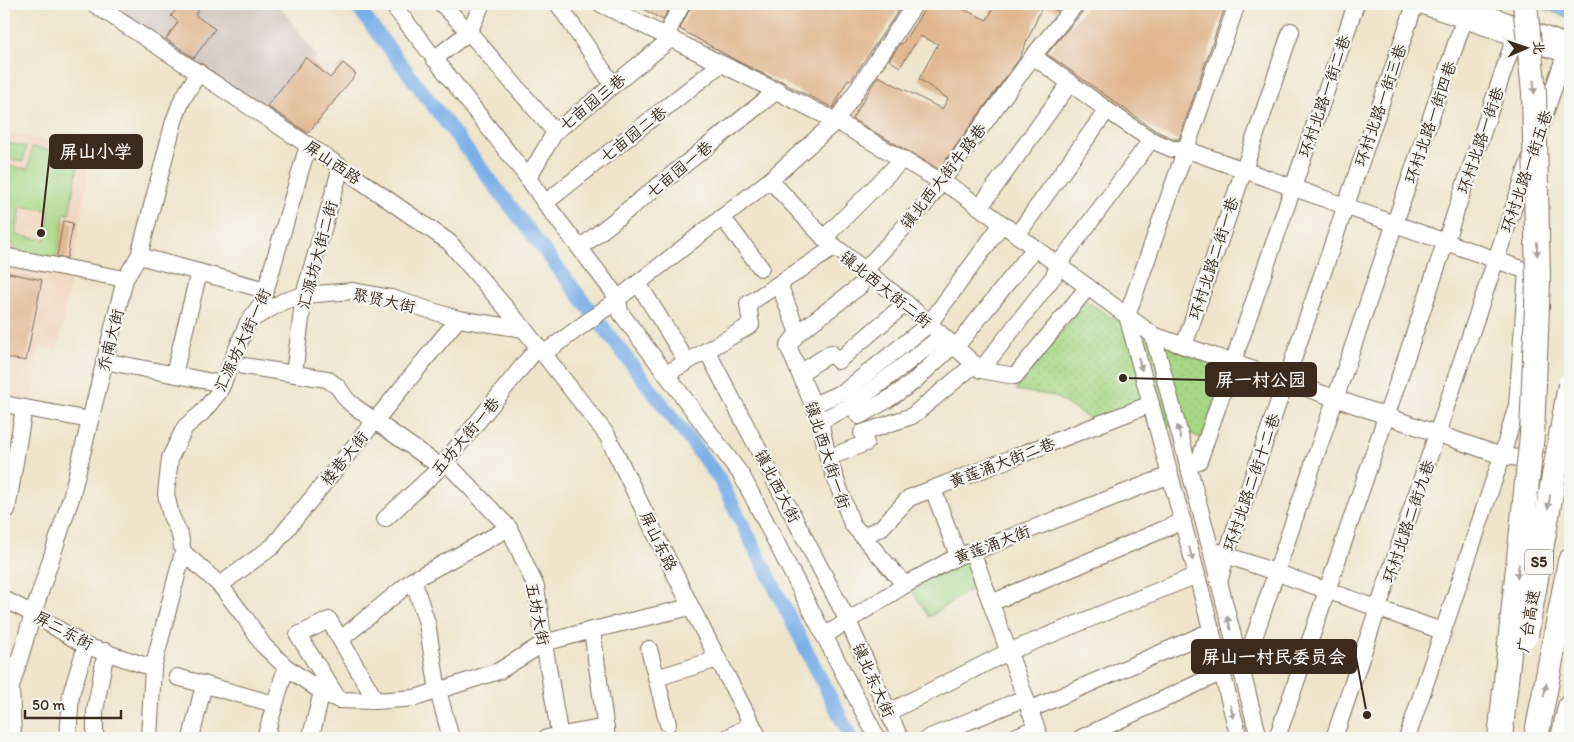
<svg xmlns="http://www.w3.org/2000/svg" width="1574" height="742" font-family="Itim,'LXGW WenKai TC',sans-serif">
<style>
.built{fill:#f1d5bd}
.industrial{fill:#cec1ba}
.green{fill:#a7d785;stroke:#718052;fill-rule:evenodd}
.park{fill:url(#park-dots);stroke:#718052}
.water{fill:url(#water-rules);stroke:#5a6c83}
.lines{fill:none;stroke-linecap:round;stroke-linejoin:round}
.canal{stroke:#7aafe8;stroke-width:14}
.building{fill:#e1b790}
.minor-casing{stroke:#7a6b5b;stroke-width:18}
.highway-casing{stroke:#7a6b5b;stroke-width:26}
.minor{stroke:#fff;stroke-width:16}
.highway{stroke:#fff;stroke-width:24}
.highway-bridge-casing{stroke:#7a6b5b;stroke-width:26;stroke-linecap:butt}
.highway-bridge{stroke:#fff;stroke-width:24}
.oneway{fill:#a79f9a}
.labels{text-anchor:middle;stroke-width:4.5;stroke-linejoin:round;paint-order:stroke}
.shield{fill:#f6f6f2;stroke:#73675e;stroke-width:1}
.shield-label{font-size:15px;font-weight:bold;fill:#3b2a1e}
.street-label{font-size:16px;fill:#3b2a1e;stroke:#f6f6f2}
.leader{fill:none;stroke:#3b2a1e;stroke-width:2}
.callout-dot{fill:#3b2a1e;stroke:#f6f6f2;stroke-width:2}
.callout{fill:#3b2a1e;stroke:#3b2a1e;stroke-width:2}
.callout-label{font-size:18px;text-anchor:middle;font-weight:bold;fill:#fff}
</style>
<defs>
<pattern id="park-dots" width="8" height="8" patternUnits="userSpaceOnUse" patternTransform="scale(1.25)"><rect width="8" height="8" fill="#a7d785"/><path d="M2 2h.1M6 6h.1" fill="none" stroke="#91b972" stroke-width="1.8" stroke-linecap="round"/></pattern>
<pattern id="water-rules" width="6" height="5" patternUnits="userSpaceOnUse" patternTransform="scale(1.25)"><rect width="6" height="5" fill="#7aafe8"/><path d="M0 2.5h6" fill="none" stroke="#658fbb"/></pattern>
</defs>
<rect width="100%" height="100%" fill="#f6f6f2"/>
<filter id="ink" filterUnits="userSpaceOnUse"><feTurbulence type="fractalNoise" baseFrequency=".02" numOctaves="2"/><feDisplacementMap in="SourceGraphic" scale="10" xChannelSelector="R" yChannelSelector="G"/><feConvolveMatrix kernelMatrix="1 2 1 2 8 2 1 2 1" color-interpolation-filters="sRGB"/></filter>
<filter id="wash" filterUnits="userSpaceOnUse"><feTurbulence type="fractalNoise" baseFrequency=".0096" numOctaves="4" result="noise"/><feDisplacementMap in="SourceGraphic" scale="20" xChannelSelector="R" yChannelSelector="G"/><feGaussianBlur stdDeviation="1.12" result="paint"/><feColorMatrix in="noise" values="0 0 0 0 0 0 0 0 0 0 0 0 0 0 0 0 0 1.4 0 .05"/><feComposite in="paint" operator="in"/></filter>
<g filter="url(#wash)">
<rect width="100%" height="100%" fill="#eee5cb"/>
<path class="built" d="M4 132 92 151 58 350 40 347 30 402 4 397Z"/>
<path class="industrial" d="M117 4H278L317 56 312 62 330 78 343 63 356 74 305 138 113 8Z"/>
<g class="green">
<path d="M4 142 26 147 23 162 4 158Z"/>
<path d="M32 147 80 156 69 214H64L56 262 13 254 14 244 4 242V165L28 169ZM21 206 50 211 45 240 16 235Z"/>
<path d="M964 556 981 582 929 617 912 591Z"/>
</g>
<path class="park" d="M1086 301 1110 316 1189 356 1225 367 1203 439 1131 409 1095 422 1054 396 1016 390Z"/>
<path class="water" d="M1530 4H1570V18Z"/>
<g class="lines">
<path class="canal" d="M355 4 719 478 851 738"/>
</g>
<g id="blocks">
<g class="building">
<path d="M180 4H203L195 15 215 29 194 58 166 39 178 22 171 16Z"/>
<path d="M634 4H671L663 20Z"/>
<path d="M692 4H903L851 80 848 79 833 108 787 85 782 81 776 80 739 62 680 29Z"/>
<path d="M928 4H959L958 7 987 20 995 4H1063L1057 11 1043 5 1019 59 939 169 852 119 878 76 942 109 948 99 919 79 938 44 920 36 900 67 889 60 901 43 902 44Z"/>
<path d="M1086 4H1226L1179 139H1174L1156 131 1047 54 1084 10Z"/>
<path d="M306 57 330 78 343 63 356 74 308 133 267 106Z"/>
<path d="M63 221 73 223 67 258 57 256Z"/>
<path d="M4 272 42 280 26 361 4 357Z"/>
</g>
</g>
</g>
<g filter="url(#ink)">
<use href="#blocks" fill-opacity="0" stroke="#7a6b5b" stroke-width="1"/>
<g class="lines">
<defs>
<g id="minor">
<path d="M94 4 332 161 449 242 524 329 607 435 691 607 759 738"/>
<path d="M392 4 528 178 545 203 618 298 620 312 742 476 877 738"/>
<path d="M442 4 469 32 555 132"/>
<path d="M558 4 613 85"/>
<path d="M601 4 836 121 959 192 1153 335 1502 456 1570 464"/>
<path d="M1237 4 1127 316 1197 575 1239 738"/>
<path d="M1417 4 1570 56"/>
<path d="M1461 4 1570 44"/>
<path d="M666 35 682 4"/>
<path d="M1033 56 1107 110 1151 140 1172 149H1185L1527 271 1517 405 1502 456 1407 738"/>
<path d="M434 59 469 32 482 4"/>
<path d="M1539 131 1565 55"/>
<path d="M528 178 555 132 672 38"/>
<path d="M770 180 824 238 906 303 981 370 1015 376 1088 287"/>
<path d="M545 203 721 64"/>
<path d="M980 207 1070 83"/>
<path d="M722 217 761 268"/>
<path d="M1017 235 1107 110"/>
<path d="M824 238 903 159"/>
<path d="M580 248 778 90"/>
<path d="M4 256 125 279"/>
<path d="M139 256 266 290"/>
<path d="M638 283 687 362"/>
<path d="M779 284 798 333 788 346 820 421 828 458 852 524 905 585"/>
<path d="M254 318 284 301 304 295 353 291 391 298 458 319 524 329"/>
<path d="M798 333 860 286 864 278V271L926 203 1033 56 1076 4"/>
<path d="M1153 335 1211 550 1259 738"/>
<path d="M1184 346 1291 31"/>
<path d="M707 351 848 621 900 738"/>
<path d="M543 354 606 308 770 180 836 121 915 4"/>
<path d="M104 361 223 384"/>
<path d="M231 364 327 379 338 387 347 400 355 407 441 467"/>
<path d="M981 370 1054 276 1058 265 1151 140"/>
<path d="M800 373 831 353 838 361 906 303"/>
<path d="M174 374 199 272"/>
<path d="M294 374 304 295 341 167"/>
<path d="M666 374 751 325 748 304 835 247"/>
<path d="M4 404 90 420"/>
<path d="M813 405 845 391 929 324 1002 224"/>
<path d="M852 405 859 416 887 400 912 383 949 349 955 348 1035 248"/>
<path d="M820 421 852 405 942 336"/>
<path d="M828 458 866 443 862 433 912 416 975 364"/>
<path d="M445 461 509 528 536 587 544 643 560 738"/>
<path d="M1188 464 1199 461 1356 4"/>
<path d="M933 489 958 556"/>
<path d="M7 510 24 408"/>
<path d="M385 519 441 467 538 347"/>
<path d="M863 536 881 528 909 498 1151 404"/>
<path d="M972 551 1040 738"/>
<path d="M1215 551 1442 631"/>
<path d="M183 552 220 585 246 619 263 645 286 667 322 692 339 700 376 701 415 698 499 671 544 643 592 630 691 607"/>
<path d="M413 580 427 623 438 691 451 738"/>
<path d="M1219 583 1226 555 1415 4"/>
<path d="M220 585 273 546 458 319"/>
<path d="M4 599 33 614 86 646 153 668"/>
<path d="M991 603 1183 521"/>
<path d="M592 630 607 738"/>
<path d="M824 636 905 585 958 556 983 548 1170 475"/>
<path d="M341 639 413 580 509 528"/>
<path d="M649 649 668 724"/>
<path d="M1242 673 1464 20"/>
<path d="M177 677 274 704"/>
<path d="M656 678 718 659"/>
<path d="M339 700 298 635 329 620 376 701"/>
<path d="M1029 710 1211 631"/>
<path d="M889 712 1008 652 1197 575"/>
<path d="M13 738 11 687 33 614 71 498 125 279 139 256 174 121 182 100 199 72"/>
<path d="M68 738 71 694 86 646"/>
<path d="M95 738V711L106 651"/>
<path d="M149 738 153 668 183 552 180 535 171 516 166 494 170 458 185 427 202 413 219 392 248 322 262 303 308 145"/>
<path d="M191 738 204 684"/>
<path d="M265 738 286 667"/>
<path d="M313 738 312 732 322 692"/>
<path d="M546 738 606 727"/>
<path d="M727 738 752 724"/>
<path d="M928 738 1025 698"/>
<path d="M1012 738 1036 728"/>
<path d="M1081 738 1222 672"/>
<path d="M1277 738 1515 37"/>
<path d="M1334 738 1531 156"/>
</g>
<g id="highway">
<path d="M1536 738 1570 561"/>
<path d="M1563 738 1570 707"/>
</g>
</defs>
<use href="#minor" class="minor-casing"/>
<use href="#highway" class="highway-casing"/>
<use href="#minor" class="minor"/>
<use href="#highway" class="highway"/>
<defs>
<g id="highway-bridge">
<path d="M1526 635 1570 385"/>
<path d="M1500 738 1532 435 1538 280 1534 92 1525 4"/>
</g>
</defs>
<use href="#highway-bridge" class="highway-bridge-casing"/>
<use href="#highway-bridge" class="highway-bridge"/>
</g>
<defs><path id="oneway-solid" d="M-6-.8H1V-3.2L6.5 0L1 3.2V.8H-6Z" transform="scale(1.25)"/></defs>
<g class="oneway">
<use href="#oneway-solid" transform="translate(1534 87) rotate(86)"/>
<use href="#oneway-solid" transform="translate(1537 249) rotate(89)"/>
<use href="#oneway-solid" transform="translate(1140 364) rotate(75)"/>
<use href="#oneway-solid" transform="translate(1179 432) rotate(-105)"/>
<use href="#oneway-solid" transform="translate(1549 502) rotate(100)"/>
<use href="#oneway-solid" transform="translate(1191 554) rotate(75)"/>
<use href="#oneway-solid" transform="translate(1518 571) rotate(96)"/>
<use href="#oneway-solid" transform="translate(1229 623) rotate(-104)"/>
<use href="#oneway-solid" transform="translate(1545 690) rotate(-79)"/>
<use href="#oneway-solid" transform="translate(1232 712) rotate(76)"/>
</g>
</g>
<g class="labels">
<rect class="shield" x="1525" y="549.5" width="28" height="25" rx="4"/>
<g class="shield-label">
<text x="1539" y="567">S5</text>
</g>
<g class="street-label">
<text transform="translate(1324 96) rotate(-71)" y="6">环村北路一街二巷</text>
<text transform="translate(592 102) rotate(-39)" y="6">七亩园三巷</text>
<text transform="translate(1380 105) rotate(-71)" y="6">环村北路一街三巷</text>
<text transform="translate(1430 122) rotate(-71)" y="6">环村北路一街四巷</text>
<text transform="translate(633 134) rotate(-38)" y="6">七亩园二巷</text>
<text transform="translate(1480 140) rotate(-71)" y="6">环村北路一街巷</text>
<text transform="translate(333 162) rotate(34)" y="6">屏山西路</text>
<text transform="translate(679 169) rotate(-39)" y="6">七亩园一巷</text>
<text transform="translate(1526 171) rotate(-71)" y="6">环村北路一街五巷</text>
<text transform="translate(943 176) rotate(-52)" y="6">镇北西大街牛路巷</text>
<text transform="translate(317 255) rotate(-75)" y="6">汇源坊大街二街</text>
<text transform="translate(1213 258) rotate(-72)" y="6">环村北路二街一巷</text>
<text transform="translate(886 289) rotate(39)" y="6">镇北西大街二街</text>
<text transform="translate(384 300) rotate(12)" y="6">聚贤大街</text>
<text transform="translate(110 340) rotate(-76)" y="6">乔南大街</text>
<text transform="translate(242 340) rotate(-65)" y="6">汇源坊大街一街</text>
<text transform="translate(465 436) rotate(-50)" y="6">五坊大街一巷</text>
<text transform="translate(828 455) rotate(72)" y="6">镇北西大街一街</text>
<text transform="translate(344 458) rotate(-51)" y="6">楼巷大街</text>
<text transform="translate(1002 462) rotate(-21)" y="6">黄莲涌大街二巷</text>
<text transform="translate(1251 482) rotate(-71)" y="6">环村北路二街十二巷</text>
<text transform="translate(778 486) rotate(63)" y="6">镇北西大街</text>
<text transform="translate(1408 521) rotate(-71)" y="6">环村北路二街九巷</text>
<text transform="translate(659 541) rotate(64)" y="6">屏山东路</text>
<text transform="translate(992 544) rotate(-21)" y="6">黄莲涌大街</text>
<text transform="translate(538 614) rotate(79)" y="6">五坊大街</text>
<text transform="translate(1528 621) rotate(-80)" y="6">广台高速</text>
<text transform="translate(64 630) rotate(28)" y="6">屏二东街</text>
<text transform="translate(874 680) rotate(66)" y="6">镇北东大街</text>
</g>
</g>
<path class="leader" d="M41 233L50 152M1123 378L1206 380M1367 715L1356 657"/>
<g class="callout-dot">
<circle cx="41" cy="233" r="5"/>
<circle cx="1123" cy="378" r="5"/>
<circle cx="1367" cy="715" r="5"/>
</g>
<g class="callout">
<rect x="50" y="135" width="92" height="33" rx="5"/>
<rect x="1206" y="363" width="110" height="33" rx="5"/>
<rect x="1192" y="640" width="164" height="33" rx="5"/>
</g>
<g class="callout-label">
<text x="96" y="158">屏山小学</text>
<text x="1261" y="386">屏一村公园</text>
<text x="1274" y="663">屏山一村民委员会</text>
</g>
<rect width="1574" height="742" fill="none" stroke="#f6f6f2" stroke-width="20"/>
<g transform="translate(1526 48) rotate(88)" stroke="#f6f6f2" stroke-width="4" paint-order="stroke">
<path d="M0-4L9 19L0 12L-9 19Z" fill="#3b2a1e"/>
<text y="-8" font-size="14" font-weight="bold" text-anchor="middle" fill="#3b2a1e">北</text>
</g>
<path d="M25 710v8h96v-8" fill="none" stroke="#3b2a1e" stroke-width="2.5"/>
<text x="32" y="710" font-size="15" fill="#3b2a1e" stroke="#f6f6f2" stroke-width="4" paint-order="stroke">50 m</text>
</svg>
